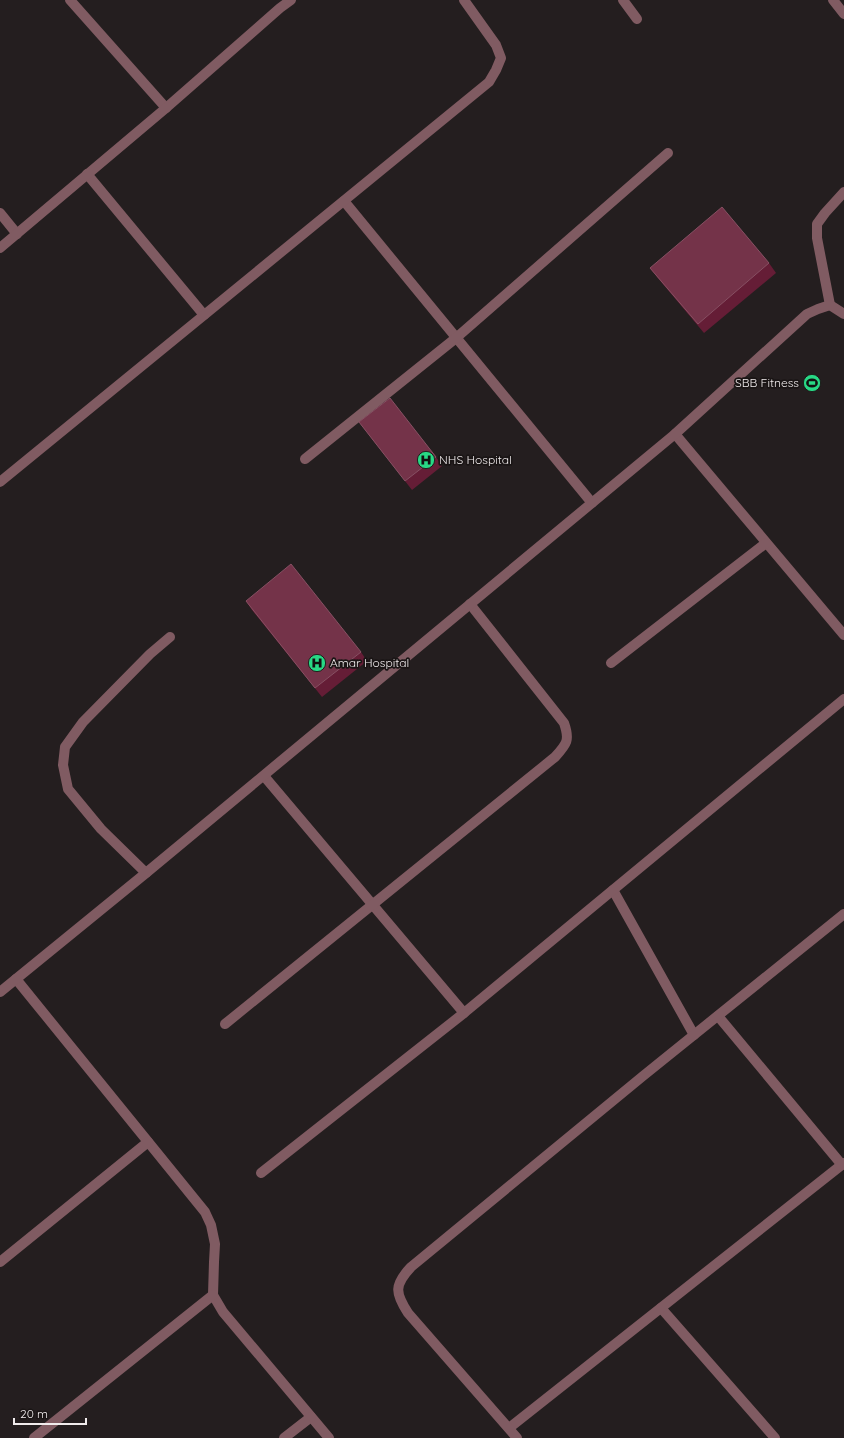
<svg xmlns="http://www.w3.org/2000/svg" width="844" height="1438" font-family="Quicksand,sans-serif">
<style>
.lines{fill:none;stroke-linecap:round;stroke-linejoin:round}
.minor{stroke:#805b62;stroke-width:10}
.tertiary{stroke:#805b62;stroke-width:10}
.wall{fill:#651d36}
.building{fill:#743349;stroke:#875063}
.labels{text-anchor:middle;stroke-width:3.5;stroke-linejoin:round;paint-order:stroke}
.poi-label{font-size:12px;fill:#f1eced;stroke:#1a1515;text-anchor:start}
</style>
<rect width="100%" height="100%" fill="#241e1f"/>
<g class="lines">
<g class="minor">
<path d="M70 0 166 108"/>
<path d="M623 0 637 19"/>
<path d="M87 174 204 315"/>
<path d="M344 201 592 503"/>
<path d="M0 213 17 234"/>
<path d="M0 248 166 108 280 8 291 0"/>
<path d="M675 434 844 635"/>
<path d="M305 459 456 338 668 153"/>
<path d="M0 482 489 82 496 70 501 58 496 45 464 0"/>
<path d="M611 663 766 543"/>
<path d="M264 776 464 1013"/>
<path d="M146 873 101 829 68 789 63 765 65 747 83 722 150 654 170 637"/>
<path d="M613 890 694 1035"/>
<path d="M16 979 205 1212 211 1225 215 1244 214 1262 213 1295 223 1312 329 1438"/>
<path d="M718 1016 842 1165"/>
<path d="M225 1024 555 757C567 744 570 740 564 723L470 604"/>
<path d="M261 1173 464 1013 844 699"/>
<path d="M0 1262 148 1142"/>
<path d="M661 1308 775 1438"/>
<path d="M509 1428 844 1163"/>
<path d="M34 1438 213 1295"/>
<path d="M284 1438 311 1417"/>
<path d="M517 1438 408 1313C395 1293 394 1285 411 1267L643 1076 844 914"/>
</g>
<g class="tertiary">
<path d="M833 0 844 14"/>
<path d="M830 305 817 238V224L825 213 844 192"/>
<path d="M0 992 146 873 675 434 807 314 818 309 830 305 844 314"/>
</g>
</g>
<g class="wall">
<path d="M769 263 776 273 704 333 657 277 650 268Z"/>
<path d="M359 422 436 457 442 466 412 490Z"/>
<path d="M246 601 361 652 367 661 322 697 252 610Z"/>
</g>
<g class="building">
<path d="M722 207 769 263 698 324 650 268Z"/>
<path d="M390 398 436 457 405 481 359 422Z"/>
<path d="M291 564 361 652 315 688 246 601Z"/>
</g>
<defs>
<symbol id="stadium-disc" viewBox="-11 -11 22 22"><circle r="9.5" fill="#28d885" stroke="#1a1515"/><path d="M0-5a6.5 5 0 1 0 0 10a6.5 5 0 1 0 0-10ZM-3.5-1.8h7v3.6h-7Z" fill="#111"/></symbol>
<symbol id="hospital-disc" viewBox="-11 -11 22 22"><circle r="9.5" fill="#28d885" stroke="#1a1515"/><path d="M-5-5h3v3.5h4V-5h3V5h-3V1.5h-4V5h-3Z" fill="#111"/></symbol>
</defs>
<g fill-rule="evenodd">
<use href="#stadium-disc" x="802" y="373" width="20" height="20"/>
<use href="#hospital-disc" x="416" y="450" width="20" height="20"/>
<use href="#hospital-disc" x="307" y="653" width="20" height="20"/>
</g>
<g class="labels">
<g class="poi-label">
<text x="799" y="387" text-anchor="end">SBB Fitness</text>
<text x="439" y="464">NHS Hospital</text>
<text x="330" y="667">Amar Hospital</text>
</g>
</g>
<path d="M14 1418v6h72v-6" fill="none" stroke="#f1eced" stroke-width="2"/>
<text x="20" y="1418" font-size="12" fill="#f1eced" stroke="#1a1515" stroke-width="3" paint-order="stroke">20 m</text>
</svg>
